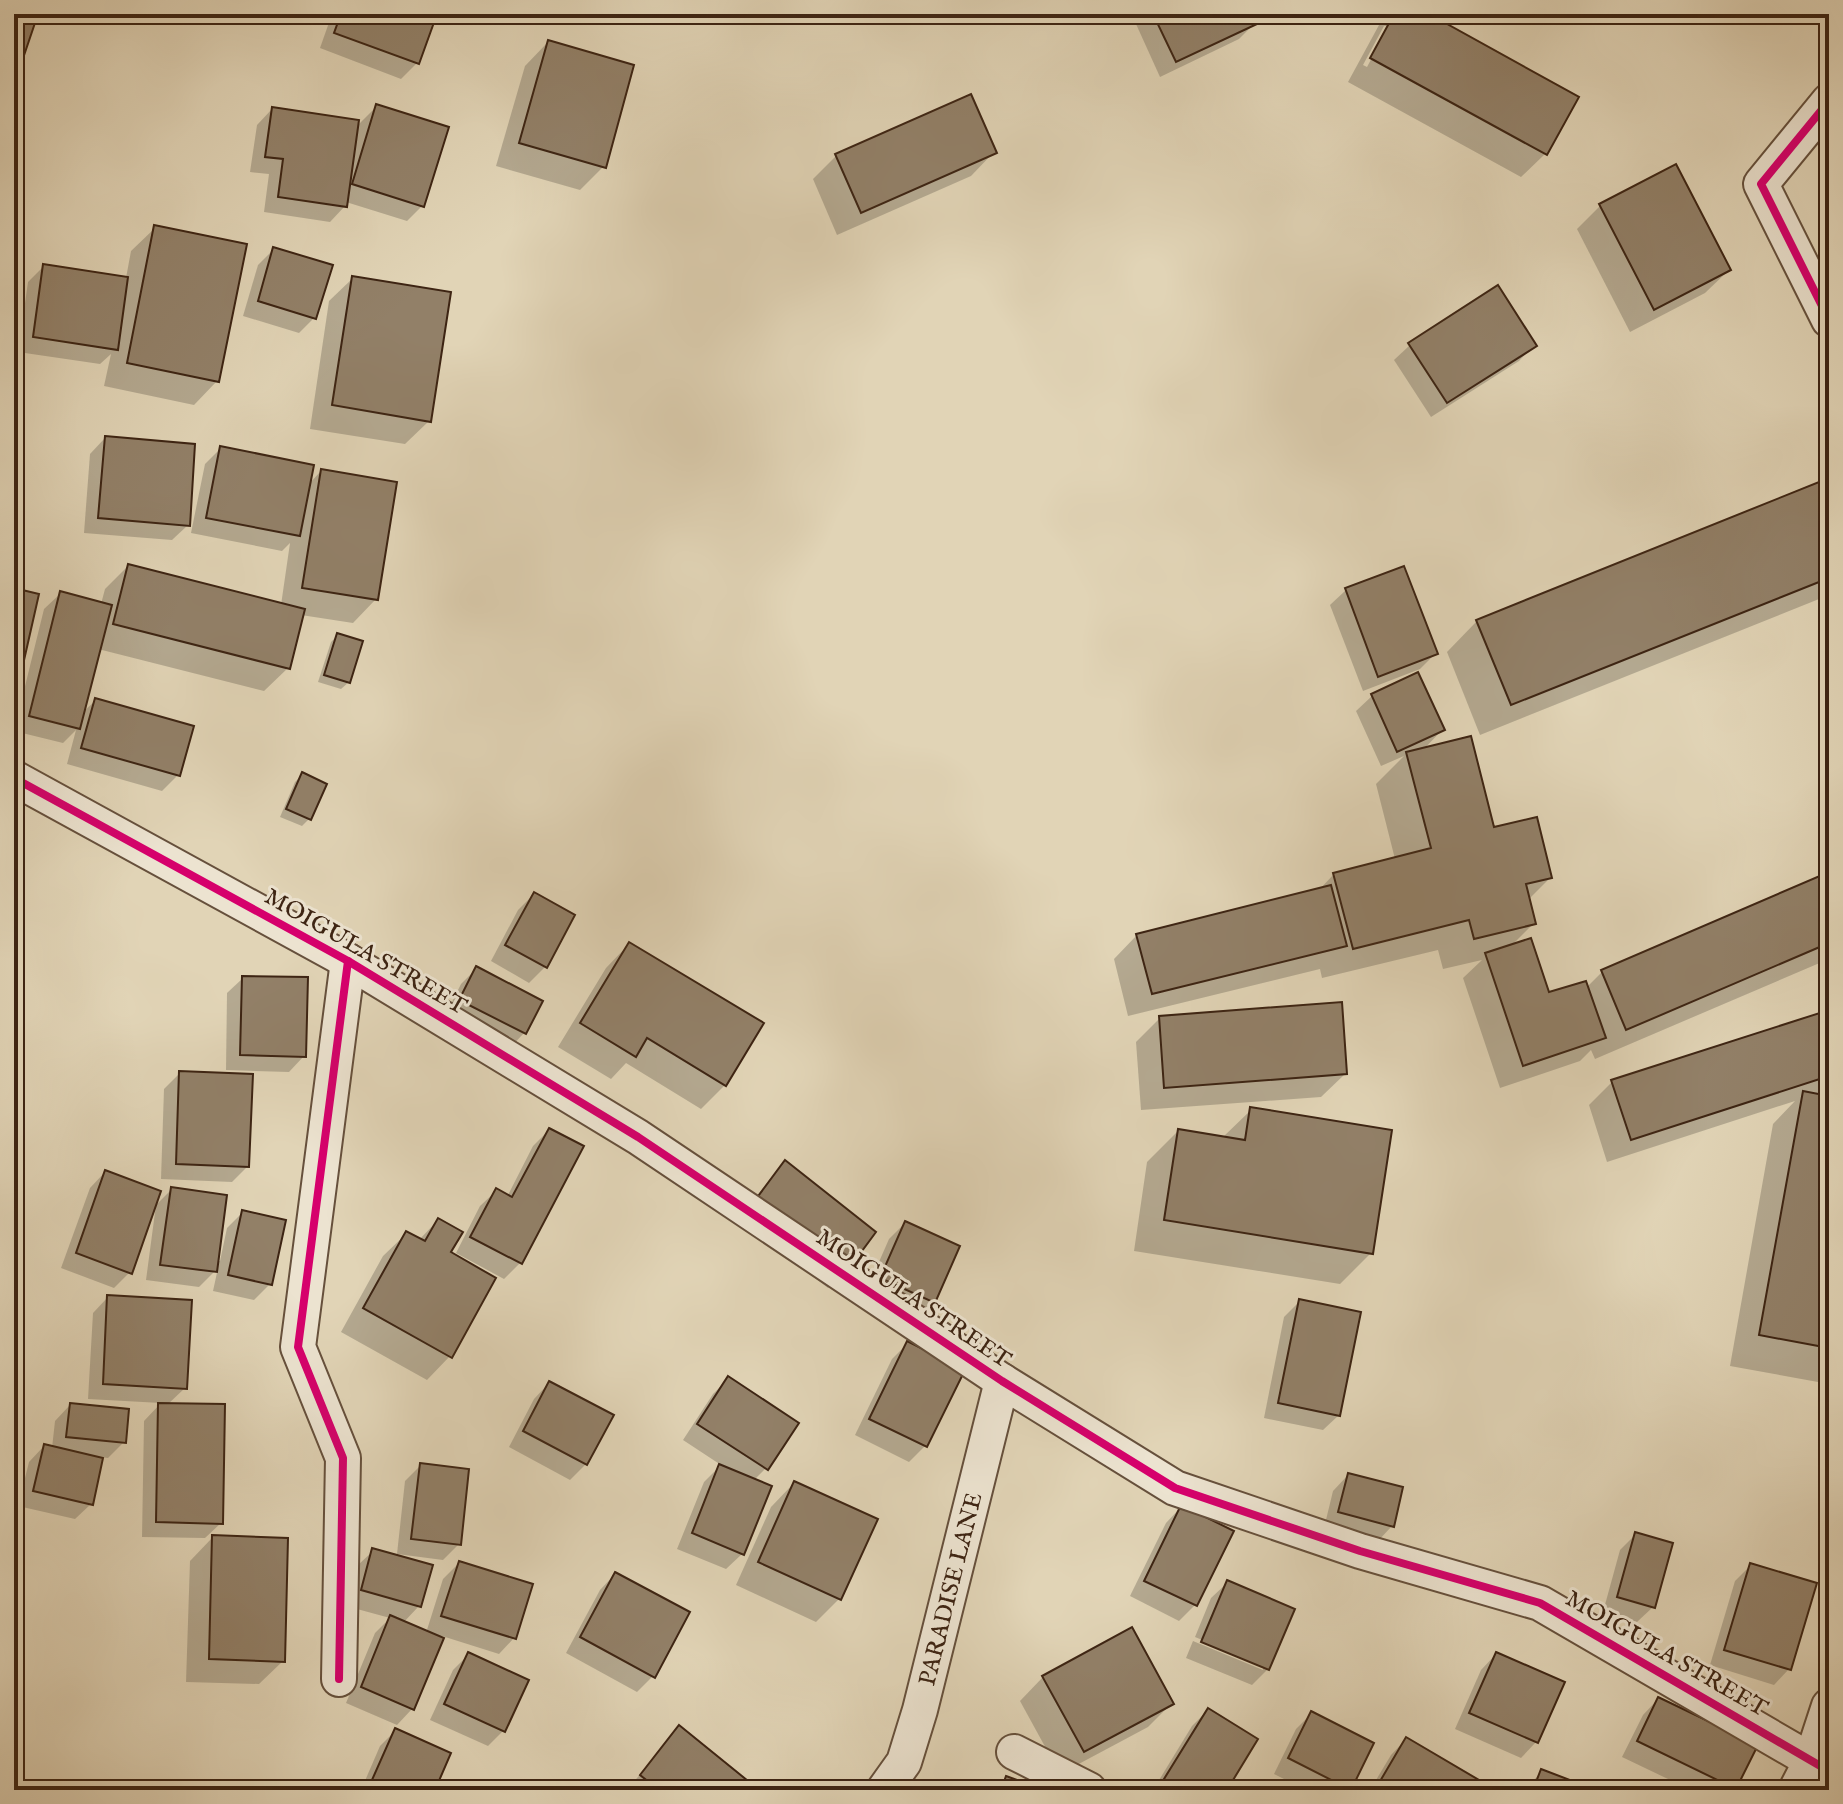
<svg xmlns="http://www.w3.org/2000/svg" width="1843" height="1804" font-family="'IM FELL English',serif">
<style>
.shadow{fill:#0003;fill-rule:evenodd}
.building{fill:#928068;stroke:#3d2413;stroke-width:2}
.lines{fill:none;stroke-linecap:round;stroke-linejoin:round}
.street-casing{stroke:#66503c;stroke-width:38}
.street{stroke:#ece3d0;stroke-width:34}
.cycleway-casing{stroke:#ece3d0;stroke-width:13}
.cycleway{stroke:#d6006c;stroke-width:8}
.labels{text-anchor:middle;stroke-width:6;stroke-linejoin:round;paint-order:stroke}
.street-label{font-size:24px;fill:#3d2413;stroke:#ece3d0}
</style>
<rect width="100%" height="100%" fill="#e1d4b6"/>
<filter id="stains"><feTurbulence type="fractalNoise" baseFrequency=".0025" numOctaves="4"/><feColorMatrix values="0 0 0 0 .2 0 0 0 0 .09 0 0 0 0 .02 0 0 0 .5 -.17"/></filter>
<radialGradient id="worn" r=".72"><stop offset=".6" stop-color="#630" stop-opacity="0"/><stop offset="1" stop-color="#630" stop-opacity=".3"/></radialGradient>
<g class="shadow">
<path d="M332 14H435L417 63 401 79 320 48Z"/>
<path d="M1146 14H1250L1254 24 1239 39 1160 77 1136 24Z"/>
<path d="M1390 14H1425L1576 97 1545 154 1521 177 1348 82 1379 25ZM1384 26H1389L1367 67 1363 65Z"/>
<path d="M548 42 604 166 580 190 496 166 525 66Z"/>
<path d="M377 106 422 206 407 221 346 202 345 206 330 222 264 212 269 174 250 172 257 125 272 109 357 126Z"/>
<path d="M994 152 971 176 837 235 813 179 836 156Z"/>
<path d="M1600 206 1729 270 1705 293 1630 332 1577 229Z"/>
<path d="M155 228 217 381 194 405 104 386 111 354 100 364 18 352 28 282 44 266 126 278 131 251Z"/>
<path d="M274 249 314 318 299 333 243 316 258 265Z"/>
<path d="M1829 252V275L1822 259Z"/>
<path d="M353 278 429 421 405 444 310 429 329 301Z"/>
<path d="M1410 345H1534L1519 361 1431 417 1394 360Z"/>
<path d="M105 438 188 525 172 540 84 533 90 454Z"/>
<path d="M220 449 308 485 321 471 376 599 353 623 301 615 288 668 264 691 98 649 82 713 96 700 178 775 162 791 67 764 76 730 63 743 14 731 44 609 60 594 101 604 105 589 128 566 281 605 290 543 282 551 191 533 205 464Z"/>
<path d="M1829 480V595L1480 735 1447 652 1477 621Z"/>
<path d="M1346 590 1435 654 1420 669 1363 691 1330 605Z"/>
<path d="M338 635 349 682 341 689 318 682 331 642Z"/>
<path d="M1372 696 1442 730 1423 750 1493 830 1550 878 1528 900 1534 923 1511 946 1548 995 1587 987 1602 972 1829 874V959L1595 1059 1591 1050 1580 1061 1500 1088 1463 978 1482 960 1443 969 1438 950 1322 978 1320 969 1128 1016 1114 959 1137 935 1318 891 1334 874 1395 859 1376 784 1404 756 1381 766 1356 711Z"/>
<path d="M302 775 309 819 302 826 280 817 295 782Z"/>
<path d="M534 894 572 915 545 967 529 983 491 961 518 910Z"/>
<path d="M629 944 761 1024 725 1085 701 1109 626 1063 611 1079 558 1047 606 968Z"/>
<path d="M477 968 524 1033 509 1049 445 1016 461 984Z"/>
<path d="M243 978 304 1056 289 1072 226 1070 227 993Z"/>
<path d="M1829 1012V1090L1815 1095 1829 1098V1384L1730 1366 1773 1124 1795 1101 1607 1162 1589 1105 1612 1082Z"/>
<path d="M1160 1018 1345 1074 1321 1097 1141 1110 1136 1042Z"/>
<path d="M180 1073 248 1166 232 1182 161 1179 164 1089Z"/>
<path d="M1251 1110 1371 1253 1340 1284 1134 1251 1147 1162 1178 1131 1222 1138Z"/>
<path d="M549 1130 520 1263 504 1279 456 1253 480 1206 496 1191 507 1197 533 1146Z"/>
<path d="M785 1163 843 1273 828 1288 739 1219 770 1179Z"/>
<path d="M105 1172 130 1272 114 1288 61 1268 90 1188Z"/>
<path d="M172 1189 216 1261H220L227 1228 242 1213 270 1284 254 1300 213 1291 218 1268 199 1287 146 1280 156 1205Z"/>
<path d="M438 1220 450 1250V1356L427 1380 341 1332 383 1256 407 1233 419 1240Z"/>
<path d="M905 1223 933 1302 917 1318 865 1294 889 1239Z"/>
<path d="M108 1297 185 1388 167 1405 221 1523 205 1538 142 1537 144 1421 161 1403 88 1399 93 1313Z"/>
<path d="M1300 1301 1339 1415 1323 1430 1264 1418 1284 1317Z"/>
<path d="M908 1343 962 1371 925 1446 909 1462 855 1435 892 1359Z"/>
<path d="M729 1378 766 1468 754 1480 742 1554 726 1569 677 1549 704 1482 721 1465 683 1440 713 1394Z"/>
<path d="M549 1383 586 1464 570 1480 509 1447 534 1399Z"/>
<path d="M70 1405 124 1442 108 1458 101 1457 91 1504 75 1519 18 1506 29 1462 44 1446 52 1448 55 1421Z"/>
<path d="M421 1465 459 1544 443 1560 397 1554 405 1481Z"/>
<path d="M1348 1475 1392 1526 1377 1542 1324 1528 1333 1491Z"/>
<path d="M794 1483 839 1599 816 1622 736 1585 771 1507Z"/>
<path d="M1181 1507 1231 1532 1195 1605 1179 1621 1130 1596 1166 1523Z"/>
<path d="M1636 1534 1653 1607 1637 1622 1603 1612 1620 1550Z"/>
<path d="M213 1537 283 1661 259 1684 186 1682 190 1561Z"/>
<path d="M373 1551 419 1606 403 1623 426 1633 443 1579 459 1563 514 1638 499 1654 442 1636 412 1709 397 1725 346 1703 375 1633 390 1618 346 1606 357 1566Z"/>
<path d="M1751 1565 1789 1669 1774 1685 1710 1665 1735 1581Z"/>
<path d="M615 1574 653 1676 637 1692 566 1653 600 1590Z"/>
<path d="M1227 1583 1268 1669 1252 1685 1186 1658 1193 1641 1263 1670V1665L1195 1637 1211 1598Z"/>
<path d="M469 1654 503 1731 488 1746 430 1720 453 1670Z"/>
<path d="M1496 1654 1536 1742 1521 1758 1455 1729 1481 1670Z"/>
<path d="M1043 1677 1171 1704 1148 1727 1060 1774 1020 1701Z"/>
<path d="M1658 1699 1735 1788 1732 1790H1691L1622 1757 1643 1715Z"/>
<path d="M1208 1710 1224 1790H1153L1192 1726Z"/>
<path d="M1312 1713 1350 1788 1348 1790H1306L1274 1774 1296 1729Z"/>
<path d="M679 1728 747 1790H627Z"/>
<path d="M396 1730 449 1754 433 1790H361L380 1746Z"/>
<path d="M1406 1739 1492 1790H1370L1391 1755Z"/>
<path d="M1542 1771 1590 1790H1525Z"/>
</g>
<g class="building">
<path d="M14 14H38L14 85Z"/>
<path d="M341 14H437L419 64 334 33Z"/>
<path d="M1153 14H1252L1257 24 1176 62Z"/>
<path d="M1394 14H1429L1579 97 1547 155 1370 58Z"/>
<path d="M548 40 634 65 606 168 519 143Z"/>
<path d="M971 94 997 153 861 213 835 154Z"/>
<path d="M376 104 449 127 424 207 352 184Z"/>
<path d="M272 107 359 120 347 207 278 197 283 159 265 157Z"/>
<path d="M1676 164 1731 270 1654 310 1599 204Z"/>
<path d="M154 225 247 244 219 382 127 363Z"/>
<path d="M273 247 333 265 316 319 258 301Z"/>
<path d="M43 264 128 277 118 350 33 337Z"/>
<path d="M352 276 451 292 431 422 332 405Z"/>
<path d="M1498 285 1537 346 1447 403 1408 343Z"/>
<path d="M105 436 195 444 190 526 98 518Z"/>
<path d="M220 446 314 465 300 536 206 518Z"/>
<path d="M321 469 397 482 378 600 302 588Z"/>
<path d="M1829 478V578L1511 705 1476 620Z"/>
<path d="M128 564 305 609 290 669 113 624Z"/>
<path d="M1404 566 1438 654 1378 677 1345 588Z"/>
<path d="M14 588 39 594 20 678 14 676Z"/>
<path d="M60 591 112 605 80 729 29 716Z"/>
<path d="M337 633 363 641 350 683 324 675Z"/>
<path d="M1418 672 1445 730 1397 752 1371 694Z"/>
<path d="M95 698 194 726 180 776 81 748Z"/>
<path d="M1471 736 1494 827 1537 817 1552 878 1526 884 1536 924 1474 939 1469 920 1353 949 1333 873 1431 848 1406 752Z"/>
<path d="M302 772 327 784 311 820 286 809Z"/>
<path d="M1829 872V943L1626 1030 1601 970Z"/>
<path d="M1331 885 1347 946 1152 994 1136 934Z"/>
<path d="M534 892 575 915 547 968 505 945Z"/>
<path d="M1531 938 1549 992 1586 981 1606 1038 1523 1066 1485 953Z"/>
<path d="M629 942 764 1023 726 1086 647 1038 636 1057 580 1023Z"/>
<path d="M476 966 543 1001 526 1034 459 1000Z"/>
<path d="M242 976 308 977 306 1057 240 1055Z"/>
<path d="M1342 1002 1347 1074 1164 1088 1159 1016Z"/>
<path d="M1829 1010V1076L1631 1140 1611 1080Z"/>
<path d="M179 1071 253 1074 249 1167 176 1164Z"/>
<path d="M1803 1091 1829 1096V1348L1759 1335Z"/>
<path d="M1250 1107 1392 1130 1373 1254 1164 1220 1178 1129 1245 1140Z"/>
<path d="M549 1128 584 1146 522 1264 470 1237 496 1188 512 1197Z"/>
<path d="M785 1160 876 1232 845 1274 753 1203Z"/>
<path d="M105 1170 161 1191 132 1274 76 1253Z"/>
<path d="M171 1187 227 1195 217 1272 160 1265Z"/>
<path d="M242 1210 286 1220 272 1285 228 1275Z"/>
<path d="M438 1218 463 1232 451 1252 496 1278 452 1358 363 1308 406 1231 425 1241Z"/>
<path d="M905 1221 960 1246 935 1303 880 1278Z"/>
<path d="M107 1295 192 1300 187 1389 103 1384Z"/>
<path d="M1299 1299 1361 1312 1340 1416 1278 1403Z"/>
<path d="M907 1341 965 1370 927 1447 869 1419Z"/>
<path d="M728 1376 799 1423 768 1470 697 1424Z"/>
<path d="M549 1381 614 1415 587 1465 523 1431Z"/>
<path d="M70 1403 129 1409 126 1443 66 1437Z"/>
<path d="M158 1403 225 1404 223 1524 156 1522Z"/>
<path d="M44 1444 103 1458 93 1505 33 1491Z"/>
<path d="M420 1463 469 1469 461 1545 411 1539Z"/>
<path d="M719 1464 772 1486 744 1555 692 1533Z"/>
<path d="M1348 1473 1403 1487 1394 1527 1338 1512Z"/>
<path d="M794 1481 878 1519 841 1600 758 1562Z"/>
<path d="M1181 1505 1234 1531 1197 1606 1144 1581Z"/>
<path d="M1635 1532 1673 1543 1655 1608 1617 1597Z"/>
<path d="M212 1535 288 1538 285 1662 209 1659Z"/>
<path d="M372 1548 433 1565 421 1607 361 1590Z"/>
<path d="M459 1561 533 1584 516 1639 441 1616Z"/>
<path d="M1750 1563 1817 1583 1791 1670 1724 1650Z"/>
<path d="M615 1572 690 1612 655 1678 580 1637Z"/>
<path d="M1227 1580 1295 1609 1269 1670 1201 1642Z"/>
<path d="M390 1615 444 1638 414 1710 361 1687Z"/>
<path d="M1132 1627 1174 1704 1084 1752 1042 1676Z"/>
<path d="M468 1652 529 1680 505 1732 444 1704Z"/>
<path d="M1496 1652 1565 1682 1538 1743 1469 1713Z"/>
<path d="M1658 1697 1758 1745 1736 1789 1637 1741Z"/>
<path d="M1208 1708 1258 1739 1227 1790H1181L1164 1779Z"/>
<path d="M1311 1711 1374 1743 1351 1790 1288 1758Z"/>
<path d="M679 1725 753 1785 750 1790H659L640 1775Z"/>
<path d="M395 1728 451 1753 435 1790 368 1789Z"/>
<path d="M1406 1737 1496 1790H1390L1379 1783Z"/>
<path d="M1541 1769 1596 1790H1533Z"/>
<path d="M1006 1776 1044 1790H1001Z"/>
</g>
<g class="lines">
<defs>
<g id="street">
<path d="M1829 101 1761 184 1829 320"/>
<path d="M14 778 348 961 638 1137 1002 1381 1175 1488 1360 1551 1540 1603 1829 1771"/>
<path d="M339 1679 343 1458 298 1347 348 961"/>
<path d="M1014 1752 1089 1790"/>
<path d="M884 1790 904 1762 920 1710 1002 1381"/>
<path d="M1796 1790 1811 1761 1829 1706"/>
</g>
</defs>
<use href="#street" class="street-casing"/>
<use href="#street" class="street"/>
<defs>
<g id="cycleway">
<path d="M1829 101 1761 184 1829 320"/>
<path d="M14 778 348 961 638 1137 1002 1381 1175 1488 1360 1551 1540 1603 1829 1771"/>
<path d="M339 1679 343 1458 298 1347 348 961"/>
</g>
</defs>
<use href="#cycleway" class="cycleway-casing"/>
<use href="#cycleway" class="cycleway"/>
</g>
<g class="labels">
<g class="street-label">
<text transform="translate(366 951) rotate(30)" y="8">MOIGULA STREET</text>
<text transform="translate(914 1298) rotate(34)" y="8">MOIGULA STREET</text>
<text transform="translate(950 1589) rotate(-76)" y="8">PARADISE LANE</text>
<text transform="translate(1667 1653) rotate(30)" y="8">MOIGULA STREET</text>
</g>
</g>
<rect width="1843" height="1804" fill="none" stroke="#e1d4b6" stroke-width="48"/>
<rect x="16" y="16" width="1811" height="1772" fill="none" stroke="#3d2413" stroke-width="4"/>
<rect x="24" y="24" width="1795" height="1756" fill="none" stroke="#3d2413" stroke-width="2"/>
<rect width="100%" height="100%" filter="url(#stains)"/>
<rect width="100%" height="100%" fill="url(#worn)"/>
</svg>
